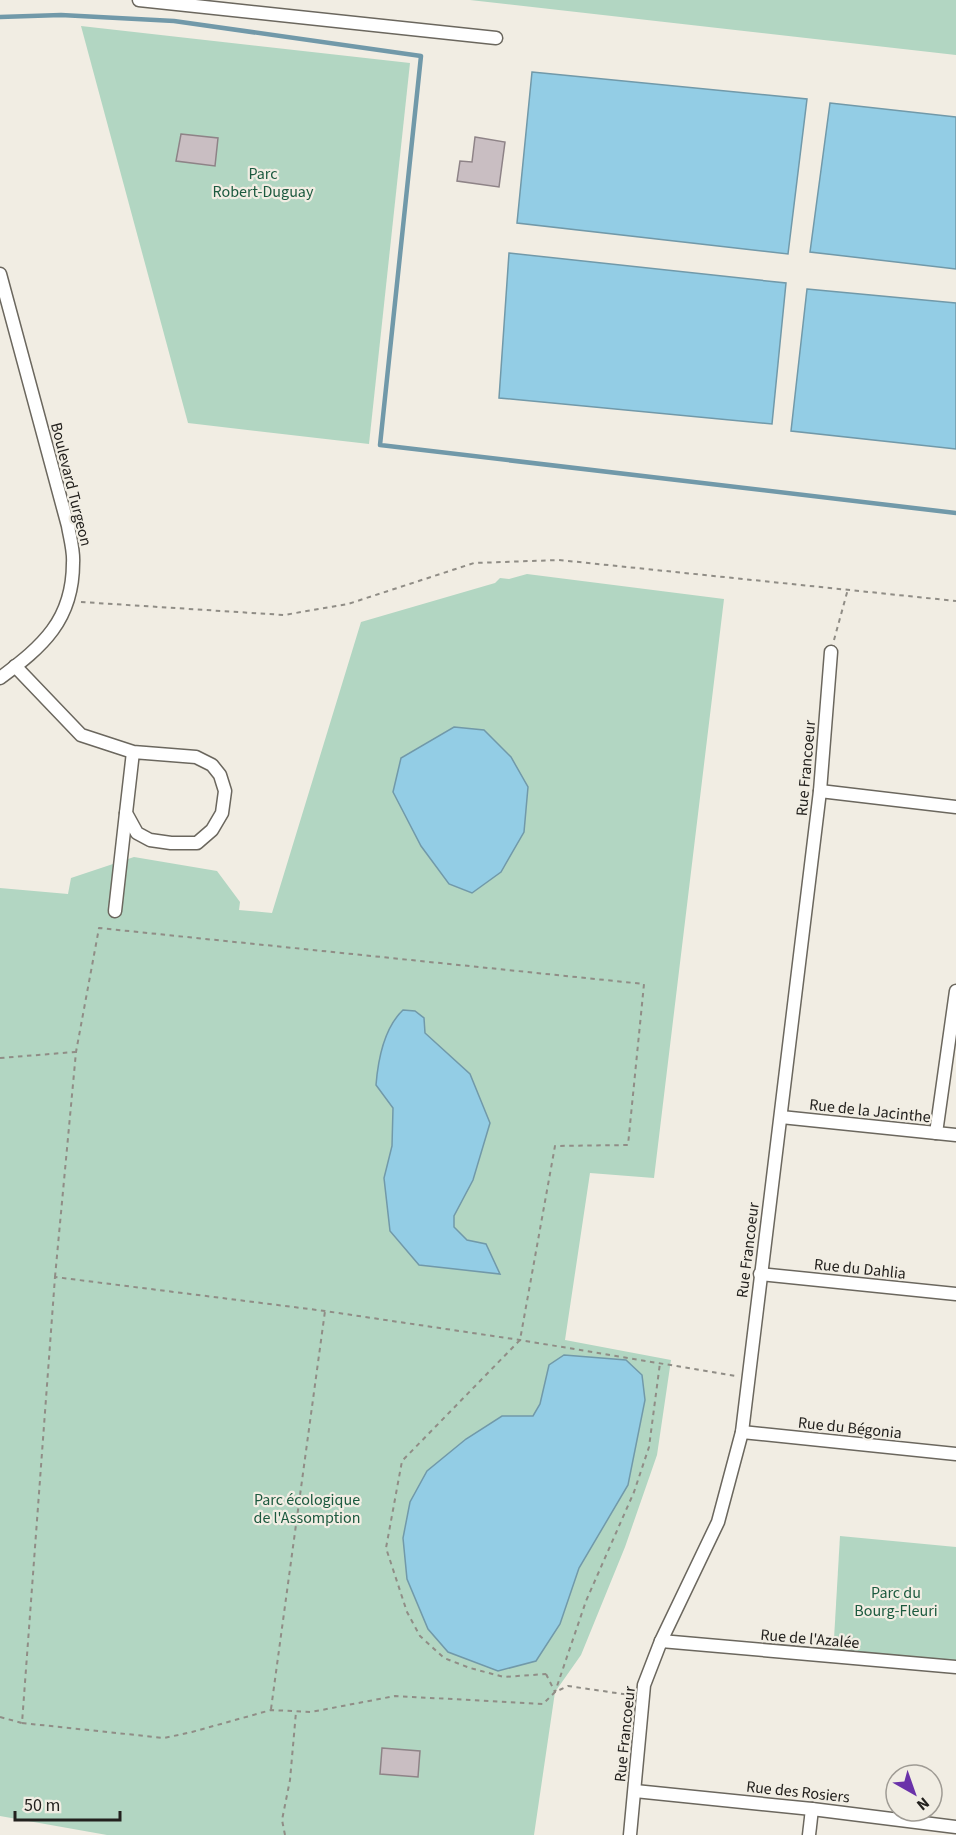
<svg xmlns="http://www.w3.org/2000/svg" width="956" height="1835" font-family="'Source Sans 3',sans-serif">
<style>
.green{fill:#b2d6c2}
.water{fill:#93cde5;stroke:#7199a9;stroke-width:1.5}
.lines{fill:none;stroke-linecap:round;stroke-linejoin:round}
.stream{stroke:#7199a9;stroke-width:4.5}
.building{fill:#c9bec2;stroke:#8e8387;stroke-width:1.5}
.street-casing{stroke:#6b675e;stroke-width:15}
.path{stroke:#908d86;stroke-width:2;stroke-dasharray:4.5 4.5;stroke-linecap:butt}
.street{stroke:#fff;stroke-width:12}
.labels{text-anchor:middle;stroke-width:4.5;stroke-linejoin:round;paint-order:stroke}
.park-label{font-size:16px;fill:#1c5a3f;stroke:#f1ede3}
.street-label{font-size:16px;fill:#23211e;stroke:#f1ede3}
</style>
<rect width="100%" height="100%" fill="#f1ede3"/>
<g class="green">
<path d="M470 0H956V55Z"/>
<path d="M81 26 410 63 369 444 188 423Z"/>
<path d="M527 574 724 599 654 1178 590 1173 565 1340 671 1360 657 1455 625 1547 581 1655 555 1692 534 1835H107L0 1816V888L68 894 71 878 134 857 217 871 240 902 239 910 272 913 361 622 495 583 500 578 509 579Z"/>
<path d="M840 1536 956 1547V1667L833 1656Z"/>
</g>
<g class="water">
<path d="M532 72 807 99 788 254 517 223Z"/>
<path d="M830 103 956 117V269L810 252Z"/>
<path d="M509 253 786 283 772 424 499 398Z"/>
<path d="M807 289 956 303V449L791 431Z"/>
<path d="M454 727 484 730 511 757 528 787 524 832 501 872 472 893 449 884 421 846 393 792 401 758Z"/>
<path d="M403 1010 415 1011 424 1018 425 1033 470 1074 490 1123 473 1180 454 1216V1227L467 1240 486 1244 500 1274 419 1265 390 1231 384 1178 392 1146 393 1108 376 1085C378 1060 384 1028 403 1010Z"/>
<path d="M564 1355 626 1360 642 1375 645 1400 628 1485 579 1568 560 1624 536 1661 498 1671 448 1652 428 1629 407 1579 403 1538 410 1502 427 1471 466 1439 502 1416H533L540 1404 549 1365Z"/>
</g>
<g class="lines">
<path class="stream" d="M0 17 61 15 174 21 421 56 380 445 956 513"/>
</g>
<g class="building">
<path d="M181 134 218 138 215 166 176 161Z"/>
<path d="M475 137 505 142 499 187 457 181 460 161 472 162Z"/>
<path d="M382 1748 420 1751 418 1777 380 1774Z"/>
</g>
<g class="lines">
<defs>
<g id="street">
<path d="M139 0 496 38"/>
<path d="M0 274 68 526C70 538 74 551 73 563 73 620 43 646 0 678"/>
<path d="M15 666 81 735 133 752 196 757 212 765 220 775 225 791 222 813 212 830 197 843H171L150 840 137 833 126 813 133 752"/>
<path d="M820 791 956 807"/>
<path d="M115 911 126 813"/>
<path d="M781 1117 956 1135"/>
<path d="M936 1133 956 991"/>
<path d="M760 1274 956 1294"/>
<path d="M742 1432 956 1454"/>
<path d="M661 1641 956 1667"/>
<path d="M635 1791 812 1809 956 1827"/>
<path d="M630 1835 644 1685 661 1641 718 1522 742 1432 820 791 831 652"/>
<path d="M809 1835 812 1809"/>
</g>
</defs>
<use href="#street" class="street-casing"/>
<g class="path">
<path d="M81 602 284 615 348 604 474 563 559 560 956 601"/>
<path d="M834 640 848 589"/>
<path d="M0 1058 75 1052"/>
<path d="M55 1277 76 1052 99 928 644 984 628 1145 555 1146 520 1340 402 1461 386 1548 407 1612 420 1636 444 1658 470 1668 504 1677 546 1674"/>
<path d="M546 1674 555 1692 586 1601 634 1492 649 1447 660 1363"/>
<path d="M271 1709 325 1311"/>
<path d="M0 1717 22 1723 55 1277 325 1311 520 1340 736 1376"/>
<path d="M22 1723 164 1738 192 1732 271 1710 311 1712 395 1696 543 1704 555 1692 568 1686 630 1695"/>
<path d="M285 1835 282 1820 290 1780 296 1712"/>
</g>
<use href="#street" class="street"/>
</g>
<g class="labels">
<g class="park-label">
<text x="263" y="179">Parc<tspan x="263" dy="18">Robert-Duguay</tspan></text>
<text x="307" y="1505">Parc écologique<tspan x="307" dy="18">de l'Assomption</tspan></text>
<text x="896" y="1598">Parc du<tspan x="896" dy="18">Bourg-Fleuri</tspan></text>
</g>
<g class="street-label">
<text transform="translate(72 484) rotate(76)" y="6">Boulevard Turgeon</text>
<text transform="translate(805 768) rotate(-85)" y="6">Rue Francoeur</text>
<text transform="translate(870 1110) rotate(6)" y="6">Rue de la Jacinthe</text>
<text transform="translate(747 1250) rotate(-83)" y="6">Rue Francoeur</text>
<text transform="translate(860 1268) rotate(6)" y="6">Rue du Dahlia</text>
<text transform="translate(850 1427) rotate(6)" y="6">Rue du Bégonia</text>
<text transform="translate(810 1638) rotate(5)" y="6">Rue de l'Azalée</text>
<text transform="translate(624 1734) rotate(-84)" y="6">Rue Francoeur</text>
<text transform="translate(798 1791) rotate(6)" y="6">Rue des Rosiers</text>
</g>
</g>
<g transform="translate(914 1793) rotate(140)"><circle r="28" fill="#f1ede3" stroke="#9f9b94" stroke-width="1.5"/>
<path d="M0-4.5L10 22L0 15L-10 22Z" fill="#6a32a9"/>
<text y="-9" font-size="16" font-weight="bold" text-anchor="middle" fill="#23211e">N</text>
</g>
<path d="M15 1811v9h105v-9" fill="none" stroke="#23211e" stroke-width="3"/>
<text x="24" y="1811" font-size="18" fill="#23211e" stroke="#f1ede3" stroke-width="4.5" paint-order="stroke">50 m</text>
</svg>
